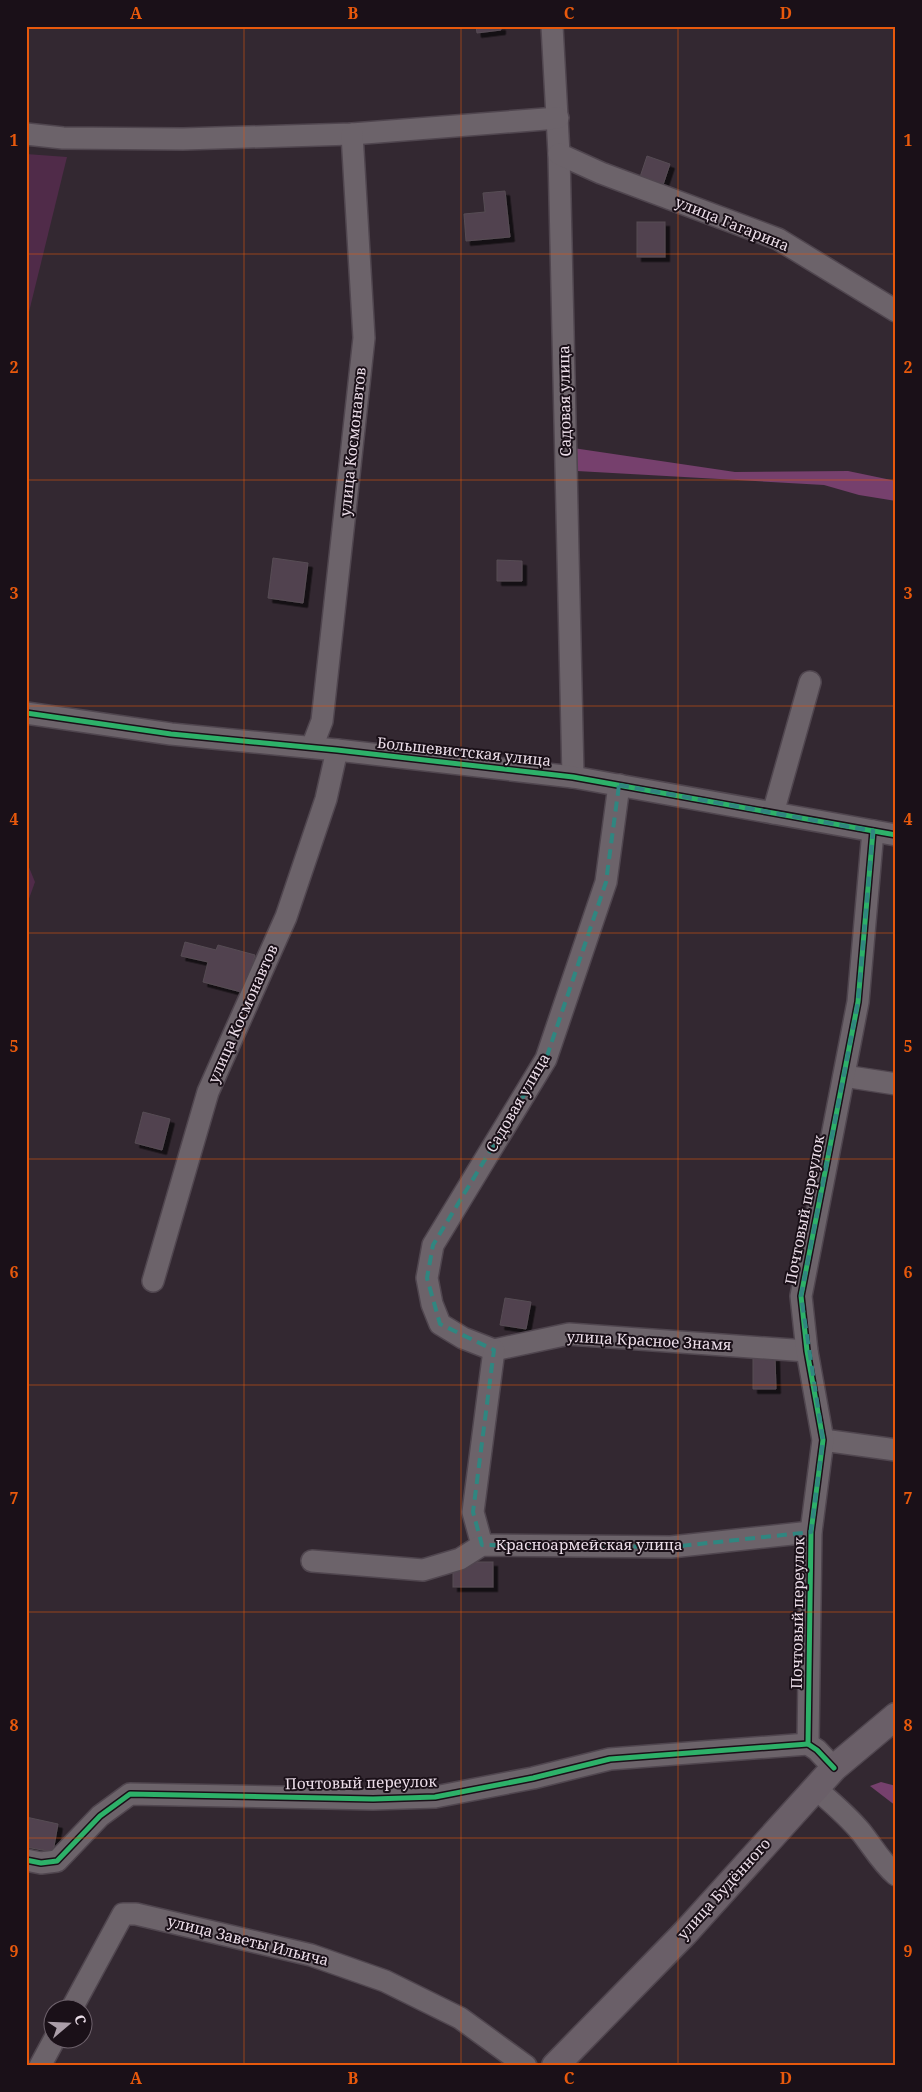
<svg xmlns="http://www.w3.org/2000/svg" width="922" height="2092" font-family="'Noto Serif',serif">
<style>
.green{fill:#502b49}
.forest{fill:#76406d}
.building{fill:#51424f;stroke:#564c54;filter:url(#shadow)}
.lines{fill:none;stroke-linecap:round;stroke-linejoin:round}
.minor-casing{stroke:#50464f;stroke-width:24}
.major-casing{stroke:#50464f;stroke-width:29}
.minor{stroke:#6c636a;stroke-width:21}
.major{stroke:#6a5f68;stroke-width:26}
.cycleway-casing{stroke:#1a1018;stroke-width:8}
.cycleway{stroke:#2db169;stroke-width:5}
.marked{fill:none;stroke:#308680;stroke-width:4;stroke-dasharray:10 6;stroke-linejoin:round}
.grid{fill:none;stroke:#e8590c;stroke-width:1;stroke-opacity:0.55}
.labels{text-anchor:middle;stroke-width:4;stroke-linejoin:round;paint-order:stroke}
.street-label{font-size:15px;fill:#ecdee9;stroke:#1a1018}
.neatline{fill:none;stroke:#e8590c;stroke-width:2}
.grid-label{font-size:16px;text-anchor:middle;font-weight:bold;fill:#e8590c}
</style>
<defs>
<filter id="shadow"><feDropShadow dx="4.5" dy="4.5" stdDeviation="0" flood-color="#0009"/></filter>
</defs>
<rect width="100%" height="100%" fill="#332831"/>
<g class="green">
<path d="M26 154 67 157 26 324Z"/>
<path d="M26 860 35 882 26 907Z"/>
</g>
<g class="forest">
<path d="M573 448 735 472 848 471 896 481V501L859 495 824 485 577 471Z"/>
<path d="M881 1782 896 1786V1806L870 1786Z"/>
</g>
<g class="building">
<path d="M476 26H501V30L477 33Z"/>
<path d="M647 156 670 164 663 185 640 177Z"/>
<path d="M505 191 510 237 466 241 464 214 485 212 483 193Z"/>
<rect x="637" y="222" width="28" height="35"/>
<path d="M273 558 308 563 303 603 268 598Z"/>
<path d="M497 560 522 561V581H497Z"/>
<path d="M185 942 216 950 218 945 255 955 245 993 203 982 208 962 181 956Z"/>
<path d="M143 1112 170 1119 162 1150 135 1143Z"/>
<path d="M505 1298 531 1302 526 1329 500 1325Z"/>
<path d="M775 1357 776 1389H753V1358Z"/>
<rect x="453" y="1562" width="40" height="25"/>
<path d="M26 1817 58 1824 53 1852 26 1847Z"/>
</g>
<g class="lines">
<defs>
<g id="minor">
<path d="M552 26 559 154 573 777"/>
<path d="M26 134 63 138 183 139 352 134 558 118"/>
<path d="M559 154 601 173 778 239 896 311"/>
<path d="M26 713 171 734 337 750 573 777 896 835"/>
<path d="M312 747 322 721 364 338 352 134"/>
<path d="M773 813 810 682"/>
<path d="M844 1076 896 1084"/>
<path d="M153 1281 208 1092 286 917 326 799 337 750"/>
<path d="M494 1350 463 1338 440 1324 432 1304 427 1278 433 1245 546 1059 606 882 619 785"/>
<path d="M494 1350 569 1334 807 1351"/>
<path d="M823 1440 896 1450"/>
<path d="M482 1545 473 1512 494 1350"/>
<path d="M312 1561 423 1570 460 1559 482 1545 671 1547 811 1532"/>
<path d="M834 1768 817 1750 808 1744 811 1532 823 1440 807 1351 801 1296 858 1002 873 831"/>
<path d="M815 1788C831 1802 847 1815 861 1832 873 1847 881 1862 896 1875"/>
<path d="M26 1860 41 1863 57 1861 100 1816 130 1794 373 1799 435 1797 533 1778 610 1759 808 1744"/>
<path d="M71 2010 123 1914H136L311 1955 385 1981 460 2018 526 2066"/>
<path d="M40 2066 54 2040"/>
</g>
<path id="major" d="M555 2066 685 1933 834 1768 896 1716"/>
</defs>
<use href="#minor" class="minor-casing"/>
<use href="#major" class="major-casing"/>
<use href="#minor" class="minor"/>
<use href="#major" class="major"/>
<defs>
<g id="cycleway">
<path d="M26 713 171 734 337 750 573 777 896 835"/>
<path d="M834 1768 817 1750 808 1744 811 1532 823 1440 807 1351 801 1296 858 1002 873 831"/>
<path d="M26 1860 41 1863 57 1861 100 1816 130 1794 373 1799 435 1797 533 1778 610 1759 808 1744"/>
</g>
</defs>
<use href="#cycleway" class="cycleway-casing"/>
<use href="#cycleway" class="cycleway"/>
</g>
<path class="marked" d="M619 785 873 831 858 1002 801 1296 823 1440 811 1532 671 1547 482 1545 473 1512 494 1350 440 1324 427 1278 433 1245 546 1059 606 882Z"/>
<path class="grid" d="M244 26V2066M461 26V2066M678 26V2066M26 254H896M26 480H896M26 706H896M26 933H896M26 1159H896M26 1385H896M26 1612H896M26 1838H896"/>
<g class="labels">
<g class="street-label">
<text transform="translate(732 224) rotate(22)" y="5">улица Гагарина</text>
<text transform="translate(565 401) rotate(-91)" y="5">Садовая улица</text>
<text transform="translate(353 442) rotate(-84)" y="5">улица Космонавтов</text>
<text transform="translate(464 752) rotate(6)" y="5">Большевистская улица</text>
<text transform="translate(243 1014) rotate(-66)" y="5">улица Космонавтов</text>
<text transform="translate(518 1103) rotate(-60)" y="5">Садовая улица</text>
<text transform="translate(805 1210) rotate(-79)" y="5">Почтовый переулок</text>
<text transform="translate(649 1341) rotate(3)" y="5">улица Красное Знамя</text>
<text x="589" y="1550">Красноармейская улица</text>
<text transform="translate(798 1613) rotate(-89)" y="5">Почтовый переулок</text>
<text transform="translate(361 1783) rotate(-1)" y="5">Почтовый переулок</text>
<text transform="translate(724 1889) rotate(-48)" y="5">улица Будённого</text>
<text transform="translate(248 1941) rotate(14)" y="5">улица Заветы Ильича</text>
</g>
</g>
<rect width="922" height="2092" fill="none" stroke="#1a1018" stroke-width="55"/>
<g transform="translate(68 2024) rotate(71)"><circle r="24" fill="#1a1018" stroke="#6e626c"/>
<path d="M0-4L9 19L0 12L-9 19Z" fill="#ab9ea9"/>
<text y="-8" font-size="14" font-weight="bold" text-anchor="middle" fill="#ecdee9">С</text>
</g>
<rect x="28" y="28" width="866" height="2036" class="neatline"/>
<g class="grid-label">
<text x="136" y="19">A</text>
<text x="353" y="19">B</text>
<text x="569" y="19">C</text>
<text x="786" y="19">D</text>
<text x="14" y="146">1</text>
<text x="908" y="146">1</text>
<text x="14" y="373">2</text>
<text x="908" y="373">2</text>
<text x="14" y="599">3</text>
<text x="908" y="599">3</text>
<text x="14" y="825">4</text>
<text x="908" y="825">4</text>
<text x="14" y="1052">5</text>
<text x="908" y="1052">5</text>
<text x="14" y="1278">6</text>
<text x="908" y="1278">6</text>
<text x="14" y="1504">7</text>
<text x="908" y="1504">7</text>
<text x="14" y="1731">8</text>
<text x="908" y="1731">8</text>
<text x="14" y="1957">9</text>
<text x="908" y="1957">9</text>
<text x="136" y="2084">A</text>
<text x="353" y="2084">B</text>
<text x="569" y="2084">C</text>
<text x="786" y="2084">D</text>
</g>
</svg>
